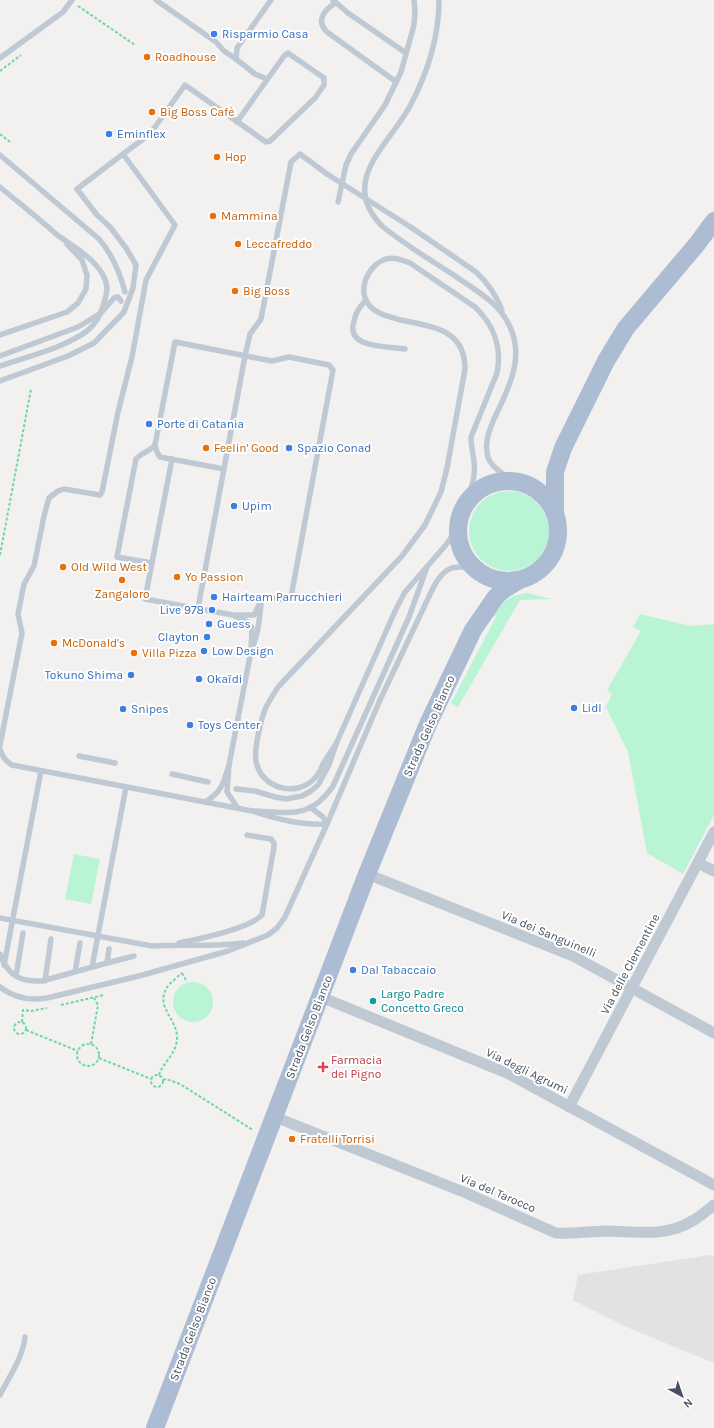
<svg xmlns="http://www.w3.org/2000/svg" width="714" height="1428" font-family="Karla,sans-serif">
<style>
.education{fill:#e4e1e1}
.green{fill:#b9f5d5}
.lines{fill:none;stroke-linecap:round;stroke-linejoin:round}
.path{stroke:#6dd7ac;stroke-width:2;stroke-dasharray:3 2;stroke-linecap:butt}
.lane{stroke:#bfc9d3;stroke-width:5.5}
.street{stroke:#bfc9d3;stroke-width:11}
.primary{stroke:#acbcd2;stroke-width:18}
.lane-bridge{stroke:#bfc9d3;stroke-width:5.5}
.shop-dot{fill:#3f7fe0;stroke:#fff;stroke-width:1.5}
.food-dot{fill:#e8710a;stroke:#fff;stroke-width:1.5}
.culture-dot{fill:#0f9aa8;stroke:#fff;stroke-width:1.5}
.health-dot{fill:#e0444e;stroke:#fff;stroke-width:1.5}
.labels{text-anchor:middle;stroke-width:4;stroke-linejoin:round;paint-order:stroke}
.shop-label{font-size:12px;fill:#366cbe;stroke:#fff;text-anchor:start}
.food-label{font-size:12px;fill:#c56008;stroke:#fff;text-anchor:start}
.street-label{font-size:12px;fill:#455160;stroke:#fff}
.culture-label{font-size:12px;fill:#0d838f;stroke:#fff;text-anchor:start}
.health-label{font-size:12px;fill:#be3a42;stroke:#fff;text-anchor:start}
</style>
<rect width="100%" height="100%" fill="#f3f0f0"/>
<path class="education" d="M710 1255 714 1256V1363L631 1329 573 1300 578 1275Z"/>
<g class="green">
<circle cx="509" cy="531" r="40"/>
<path d="M527 593 551 599 520 600 458 707 451 703 496 617 494 615C504 600 509 596 527 593Z"/>
<path d="M640 614 690 626 714 624V815L683 874 647 853 628 752 606 707 612 694 607 690 641 631 633 627Z"/>
<path d="M74 854 100 859 91 904 65 899Z"/>
<circle cx="193" cy="1002" r="20"/>
</g>
<g class="lines">
<g class="path">
<path d="M78 6 135 45"/>
<path d="M0 71 21 55"/>
<path d="M0 134 10 142"/>
<path d="M0 555 31 389"/>
<path d="M182 973 187 982"/>
<path d="M61 1005 104 995"/>
<circle cx="20" cy="1028" r="6"/>
<path d="M22 1022 23 1010 31 1011 47 1008"/>
<path d="M26 1030 78 1051"/>
<path d="M91 1044 98 1005 94 998"/>
<circle cx="88" cy="1055" r="11"/>
<path d="M99 1058 151 1079"/>
<circle cx="157" cy="1081" r="6"/>
<path d="M159 1075C163 1062 175 1056 177 1040 179 1019 153 1007 168 986 172 981 178 977 182 973"/>
<path d="M163 1080 166 1079 180 1084 253 1130"/>
</g>
<g class="lane">
<path d="M156 0 216 42 224 51 236 59 237 48 271 0"/>
<path d="M333 0 348 13 406 53"/>
<path d="M439 0C439 36 427 74 410 106 389 145 338 181 382 226 405 245 431 260 455 276 475 290 500 303 510 327 525 359 508 389 494 419 489 431 484 443 488 457 491 467 503 474 511 480"/>
<path d="M335 3C325 10 315 20 327 32L395 81"/>
<path d="M0 58 63 12 72 0"/>
<path d="M236 59 255 74 267 79"/>
<path d="M123 154 150 134 185 85 266 142 270 141 315 98 324 85V78L288 53 284 56 237 122"/>
<path d="M0 155 99 239C112 254 120 273 125 292"/>
<path d="M0 187C19 203 38 218 56 234 73 247 105 263 107 288 107 294 105 300 103 306 100 316 96 324 87 331 62 349 29 356 0 366"/>
<path d="M338 202 346 165 351 154 385 105 401 72 414 25 415 11 414 0"/>
<path d="M412 228 476 272C488 283 496 295 502 310"/>
<path d="M366 300C360 307 356 311 354 321 345 349 387 346 405 349"/>
<path d="M0 335 67 312 78 303 86 289 87 275 82 260 67 244"/>
<path d="M0 356 78 327 101 313 114 298 118 297 121 301"/>
<path d="M0 381 68 356 94 343 124 312 133 288 136 265 126 248 110 227 97 215 77 189 123 154 175 225 146 280 132 357 118 412 102 492 100 495 64 489 58 491 49 498 44 516 34 566 24 584 18 614 22 633 0 745"/>
<path d="M155 445 157 452 160 457 224 469"/>
<path d="M172 459 145 599 233 615 248 622 252 628 251 651 229 765"/>
<path d="M152 563 117 557 136 459C141 453 149 452 155 445L175 342 272 361 289 357 329 365 333 370 291 597 286 600 262 596C259 617 260 630 251 651"/>
<path d="M198 608 245 356 250 334 261 319 291 162 300 154 327 174"/>
<path d="M236 615H254L260 603"/>
<path d="M336 744C332 750 328 756 324 762 321 768 320 773 315 778 297 798 261 789 256 761 254 748 261 719 266 707 270 700 274 693 279 686L402 556 425 525 441 492 447 468 465 369C465 327 429 327 397 319 388 316 379 315 372 308 355 293 367 265 386 259 394 257 402 260 410 263L475 307C494 325 502 348 497 373L471 437C471 446 473 453 474 462 476 477 471 489 466 503"/>
<path d="M0 749C2 756 5 761 12 765L252 811"/>
<path d="M79 756 115 763"/>
<path d="M172 774 208 782"/>
<path d="M236 789 255 791 275 797 286 799 302 796 311 791 318 785 329 765 336 744 396 609 405 592 445 546 458 528"/>
<path d="M205 802C223 791 223 783 229 765L227 792 237 807"/>
<path d="M310 807 323 817 327 824C302 826 276 819 252 811 288 812 310 820 333 786L409 617 427 567"/>
<path d="M0 918 152 946C183 944 212 947 243 943"/>
<path d="M179 943C199 939 249 929 262 915L274 847V843L271 839 247 835"/>
<path d="M0 954C8 975 19 982 42 981L107 963 134 956"/>
<path d="M107 963 109 949"/>
<path d="M4 965 41 771"/>
<path d="M92 967 126 787"/>
<path d="M75 972 80 943"/>
<path d="M16 976 23 933"/>
<path d="M45 981 51 939"/>
<path d="M0 987C14 998 30 1001 47 998L139 976 228 951 268 935 277 928 285 917 327 824 380 700 434 586C445 567 451 566 473 567"/>
<path d="M0 1395C9 1377 23 1357 25 1337"/>
</g>
<g class="street">
<path d="M698 863 714 871"/>
<path d="M367 874 573 956 714 1033"/>
<path d="M321 997 509 1074 714 1185"/>
<path d="M569 1107 714 832"/>
<path d="M275 1117 466 1193 556 1233C573 1234 589 1232 605 1231 635 1231 665 1238 692 1221 700 1217 707 1210 714 1205"/>
</g>
<g class="primary">
<circle cx="508" cy="531" r="50"/>
<path d="M555 511V472L563 448 606 361 626 328 697 244 714 221"/>
<path d="M155 1428 367 874 428 724 473 630 495 598 503 590 519 580"/>
</g>
<path class="lane-bridge" d="M327 174 412 228"/>
</g>
<g class="shop-dot">
<circle cx="214" cy="34" r="4"/>
<circle cx="109" cy="134" r="4"/>
<circle cx="149" cy="424" r="4"/>
<circle cx="289" cy="448" r="4"/>
<circle cx="234" cy="506" r="4"/>
<circle cx="214" cy="597" r="4"/>
<circle cx="212" cy="610" r="4"/>
<circle cx="209" cy="624" r="4"/>
<circle cx="207" cy="637" r="4"/>
<circle cx="204" cy="651" r="4"/>
<circle cx="131" cy="675" r="4"/>
<circle cx="199" cy="679" r="4"/>
<circle cx="574" cy="708" r="4"/>
<circle cx="123" cy="709" r="4"/>
<circle cx="190" cy="725" r="4"/>
<circle cx="353" cy="970" r="4"/>
</g>
<g class="food-dot">
<circle cx="147" cy="57" r="4"/>
<circle cx="152" cy="112" r="4"/>
<circle cx="217" cy="157" r="4"/>
<circle cx="213" cy="216" r="4"/>
<circle cx="238" cy="244" r="4"/>
<circle cx="235" cy="291" r="4"/>
<circle cx="206" cy="448" r="4"/>
<circle cx="63" cy="567" r="4"/>
<circle cx="177" cy="577" r="4"/>
<circle cx="122" cy="580" r="4"/>
<circle cx="54" cy="643" r="4"/>
<circle cx="134" cy="653" r="4"/>
<circle cx="292" cy="1139" r="4"/>
</g>
<circle class="culture-dot" cx="373" cy="1001" r="4"/>
<path class="health-dot" d="M321 1061h4v4h4v4h-4v4h-4v-4h-4v-4h4z"/>
<g class="labels">
<g class="shop-label">
<text x="222" y="38">Risparmio Casa</text>
<text x="117" y="138">Eminflex</text>
<text x="157" y="428">Porte di Catania</text>
<text x="297" y="452">Spazio Conad</text>
<text x="242" y="510">Upim</text>
<text x="222" y="601">Hairteam Parrucchieri</text>
<text x="204" y="614" text-anchor="end">Live 978</text>
<text x="217" y="628">Guess</text>
<text x="199" y="641" text-anchor="end">Clayton</text>
<text x="212" y="655">Low Design</text>
<text x="123" y="679" text-anchor="end">Tokuno Shima</text>
<text x="207" y="683">Okaïdi</text>
<text x="582" y="712">Lidl</text>
<text x="131" y="713">Snipes</text>
<text x="198" y="729">Toys Center</text>
<text x="361" y="974">Dal Tabaccaio</text>
</g>
<g class="food-label">
<text x="155" y="61">Roadhouse</text>
<text x="160" y="116">Big Boss Cafè</text>
<text x="225" y="161">Hop</text>
<text x="221" y="220">Mammina</text>
<text x="246" y="248">Leccafreddo</text>
<text x="243" y="295">Big Boss</text>
<text x="214" y="452">Feelin' Good</text>
<text x="71" y="571">Old Wild West</text>
<text x="185" y="581">Yo Passion</text>
<text x="122" y="598" text-anchor="middle">Zangaloro</text>
<text x="62" y="647">McDonald's</text>
<text x="142" y="657">Villa Pizza</text>
<text x="300" y="1143">Fratelli Torrisi</text>
</g>
<g class="street-label">
<text transform="translate(429 726) rotate(-66)" y="4">Strada Gelso Bianco</text>
<text transform="translate(549 934) rotate(23)" y="4">Via dei Sanguinelli</text>
<text transform="translate(630 964) rotate(-62)" y="4">Via delle Clementine</text>
<text transform="translate(309 1027) rotate(-69)" y="4">Strada Gelso Bianco</text>
<text transform="translate(527 1071) rotate(26)" y="4">Via degli Agrumi</text>
<text transform="translate(498 1193) rotate(23)" y="4">Via del Tarocco</text>
<text transform="translate(193 1329) rotate(-69)" y="4">Strada Gelso Bianco</text>
</g>
<g class="culture-label">
<text x="381" y="998">Largo Padre<tspan x="381" dy="14">Concetto Greco</tspan></text>
</g>
<g class="health-label">
<text x="331" y="1064">Farmacia<tspan x="331" dy="14">del Pigno</tspan></text>
</g>
</g>
<g transform="translate(682 1396) rotate(140)" stroke="#ffffff" stroke-width="3" paint-order="stroke">
<path d="M0-3L7 15L0 10L-7 15Z" fill="#455160"/>
<text y="-6" font-size="11" font-weight="bold" text-anchor="middle" fill="#455160">N</text>
</g>
</svg>
